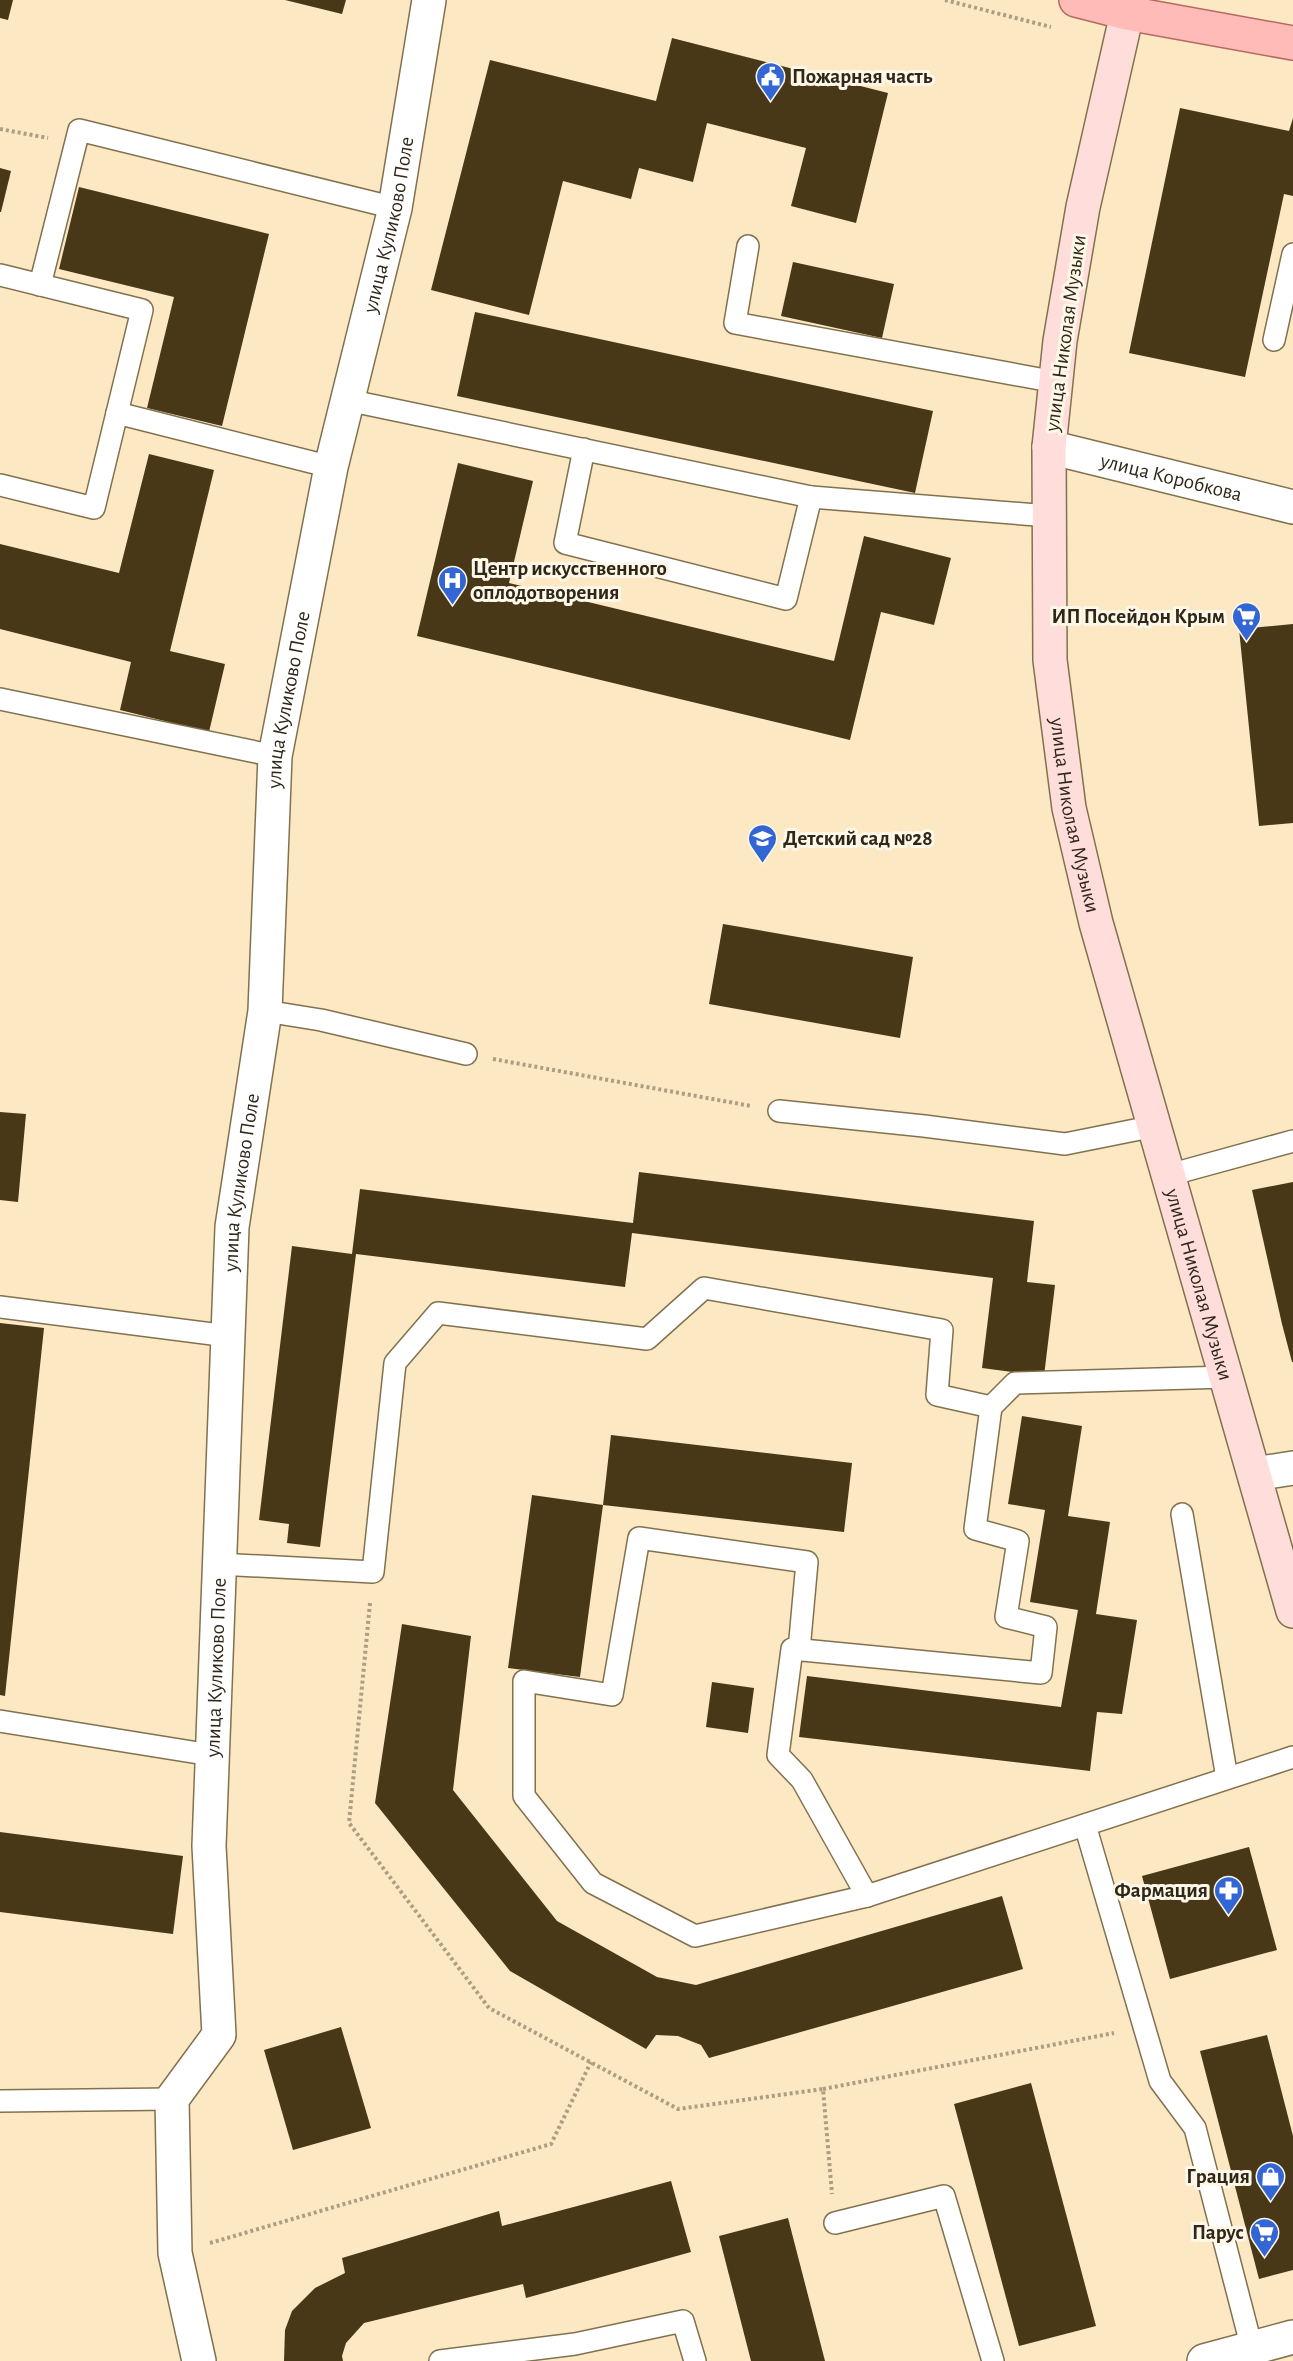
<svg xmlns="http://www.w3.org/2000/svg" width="1293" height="2361" font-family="'Alegreya Sans',sans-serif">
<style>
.building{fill:#483817}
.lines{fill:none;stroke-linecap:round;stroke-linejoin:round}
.service-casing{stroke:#82714f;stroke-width:24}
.minor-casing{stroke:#82714f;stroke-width:36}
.secondary-casing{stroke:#82714f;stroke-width:36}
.primary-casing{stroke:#b66961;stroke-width:36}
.path{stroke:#ad9e82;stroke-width:4;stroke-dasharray:3 3;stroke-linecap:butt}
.service{stroke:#fff;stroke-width:21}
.minor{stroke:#fff;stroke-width:33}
.secondary{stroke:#ffdddb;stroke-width:33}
.primary{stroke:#febbb8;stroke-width:33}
.labels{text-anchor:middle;stroke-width:6;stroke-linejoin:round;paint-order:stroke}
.poi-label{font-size:21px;font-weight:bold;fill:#2f2719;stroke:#fff7e8;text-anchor:end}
.street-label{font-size:21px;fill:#2f2719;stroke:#fff7e8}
</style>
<rect width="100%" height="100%" fill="#fce8c3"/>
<g class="building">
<path d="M0 0H13L8 20 0 18Z"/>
<path d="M285 0H346L342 14Z"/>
<path d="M672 38 888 93 856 223 791 206 806 148 707 123 693 182 639 168 631 199 563 181 529 315 431 290 490 60 656 101Z"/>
<path d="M1180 108 1289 131 1293 118V196L1284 194 1245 377 1129 353Z"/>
<path d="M0 168 11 171 1 212H0Z"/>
<path d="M79 187 269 234 222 426 147 408 174 297 59 269Z"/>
<path d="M793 262 894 284 882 338 781 316Z"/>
<path d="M475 312 933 411 915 493 457 396Z"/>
<path d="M149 454 214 470 170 651 225 664 209 732 120 710 131 662 0 629V544L119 573Z"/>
<path d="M458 463 533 481 509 583 834 661 864 536 951 558 934 625 881 612 850 740 417 636Z"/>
<path d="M1293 624V823L1259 826 1239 629Z"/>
<path d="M723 924 913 957 900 1038 709 1004Z"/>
<path d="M0 1112 26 1114 18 1202 0 1200Z"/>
<path d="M639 1172 1034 1221 1027 1282 1055 1285 1044 1376 982 1368 993 1278 632 1233 625 1287 356 1254 320 1547 287 1543 289 1524 259 1520 292 1246 352 1254 360 1189 633 1223Z"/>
<path d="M1293 1182V1362H1292L1282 1324 1252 1190Z"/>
<path d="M0 1323 44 1328 5 1696 0 1695Z"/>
<path d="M1022 1416 1082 1426 1068 1516 1110 1522 1096 1614 1137 1620 1122 1714 1097 1712 1090 1771 799 1737 807 1676 1061 1707 1078 1610 1030 1602 1045 1510 1008 1504Z"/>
<path d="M611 1435 852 1463 844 1532 603 1505Z"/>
<path d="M532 1495 603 1505 580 1677 508 1668Z"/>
<path d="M402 1624 471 1636 453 1790 557 1921 657 1977 696 1985 1002 1896 1023 1969 709 2058 701 2045 678 2036 656 2035 646 2049 510 1971 375 1803Z"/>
<path d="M712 1682 754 1688 748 1733 706 1727Z"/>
<path d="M0 1832 183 1856 173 1934 0 1912Z"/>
<path d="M1249 1847 1277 1950 1170 1979 1142 1876Z"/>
<path d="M341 2027 371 2128 293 2150 264 2050Z"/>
<path d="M1267 2035 1293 2136V2270L1259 2279 1200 2051Z"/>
<path d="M1031 2083 1096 2326 1019 2346 954 2104Z"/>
<path d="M671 2181 691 2252 526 2298 523 2284 364 2323 346 2343 342 2356 343 2361H284L285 2330 292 2311 315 2288 345 2273 342 2258 499 2211 502 2226Z"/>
<path d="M788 2218 825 2361H751L719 2236Z"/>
</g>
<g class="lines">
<defs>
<g id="service">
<path d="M748 246 735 323 1056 382"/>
<path d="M0 275 142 310 94 508 0 485"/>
<path d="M40 285 79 130 395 208"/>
<path d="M1274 340 1293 254"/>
<path d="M347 400 811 497 786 599 565 543 584 449"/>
<path d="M117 413 331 467"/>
<path d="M811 497 1049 516"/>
<path d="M0 699 275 756"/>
<path d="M265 1011 321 1020 466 1054"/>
<path d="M779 1111 924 1126 1065 1144 1155 1126"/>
<path d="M1169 1175 1293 1141"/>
<path d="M0 1307 228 1336"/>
<path d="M991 1407 1015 1383 1227 1377"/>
<path d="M1182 1514 1227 1778"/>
<path d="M218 1564 373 1572 395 1363 438 1313 647 1339 704 1288 942 1330 937 1395 991 1407 975 1529 1018 1541 1006 1617 1046 1627 1041 1673 792 1649 778 1755 802 1780 867 1896"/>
<path d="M799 1650 807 1562 639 1538 612 1695 524 1681V1796L593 1883 695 1936 867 1896 1293 1757"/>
<path d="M0 1721 211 1755"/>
<path d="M1085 1825 1160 2081 1195 2128 1255 2360"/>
<path d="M0 2101 172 2099"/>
<path d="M835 2223 944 2196 993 2361"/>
<path d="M440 2361 575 2344 683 2321 695 2361"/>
</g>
<g id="minor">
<path id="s1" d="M1049 447 1293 507"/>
<path d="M1255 1474 1293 1468"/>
<path id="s2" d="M199 2361 175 2253 172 2099 219 2035 209 1846 232 1227 265 1011 275 756 331 467 395 208 429 0"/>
<path d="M1204 2361 1293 2337"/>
</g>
<g id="secondary">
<path id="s3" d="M1130 0 1083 207 1060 341 1049 447 1050 660 1069 808 1096 923 1293 1611"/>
</g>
<path id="primary" d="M1076 0 1127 13 1293 43"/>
</defs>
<use href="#service" class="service-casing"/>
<use href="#minor" class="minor-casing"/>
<use href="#secondary" class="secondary-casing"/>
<use href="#primary" class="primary-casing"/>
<g class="path">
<path d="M945 0 1051 27"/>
<path d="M0 129 48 138"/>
<path d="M493 1059 751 1106"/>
<path d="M370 1603 349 1823 489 2008 678 2109 823 2089 832 2194"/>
<path d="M823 2089 1114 2033"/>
<path d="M210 2243 551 2144 591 2062"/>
</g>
<use href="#service" class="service"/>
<use href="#minor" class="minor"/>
<use href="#secondary" class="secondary"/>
<use href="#primary" class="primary"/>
</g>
<defs>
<symbol id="civic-pin" viewBox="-11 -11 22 30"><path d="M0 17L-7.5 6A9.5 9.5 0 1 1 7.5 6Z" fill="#3366d5" stroke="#fff7e8"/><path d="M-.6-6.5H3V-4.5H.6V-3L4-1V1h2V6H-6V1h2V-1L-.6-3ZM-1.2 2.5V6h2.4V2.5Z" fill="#fff"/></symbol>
<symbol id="hospital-pin" viewBox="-11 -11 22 30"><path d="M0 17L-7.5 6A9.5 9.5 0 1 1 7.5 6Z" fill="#3366d5" stroke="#fff7e8"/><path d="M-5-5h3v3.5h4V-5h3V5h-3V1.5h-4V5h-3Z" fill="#fff"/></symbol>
<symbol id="supermarket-pin" viewBox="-11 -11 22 30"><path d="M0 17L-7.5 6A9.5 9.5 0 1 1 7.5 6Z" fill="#3366d5" stroke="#fff7e8"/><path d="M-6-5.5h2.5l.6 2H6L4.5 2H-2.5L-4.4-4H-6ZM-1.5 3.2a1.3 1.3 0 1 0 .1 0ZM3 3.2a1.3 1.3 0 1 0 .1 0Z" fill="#fff"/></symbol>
<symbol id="school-pin" viewBox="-11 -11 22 30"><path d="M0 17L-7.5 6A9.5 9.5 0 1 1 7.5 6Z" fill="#3366d5" stroke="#fff7e8"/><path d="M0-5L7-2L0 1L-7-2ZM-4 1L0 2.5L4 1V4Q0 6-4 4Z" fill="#fff"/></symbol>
<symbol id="pharmacy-pin" viewBox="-11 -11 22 30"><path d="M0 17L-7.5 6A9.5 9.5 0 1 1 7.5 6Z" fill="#3366d5" stroke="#fff7e8"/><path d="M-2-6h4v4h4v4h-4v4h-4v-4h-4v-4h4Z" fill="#fff"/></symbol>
<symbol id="shop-pin" viewBox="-11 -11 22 30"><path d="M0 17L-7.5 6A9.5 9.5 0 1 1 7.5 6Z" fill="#3366d5" stroke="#fff7e8"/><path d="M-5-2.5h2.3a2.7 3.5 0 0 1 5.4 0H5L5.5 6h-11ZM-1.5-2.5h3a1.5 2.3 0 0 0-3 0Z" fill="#fff"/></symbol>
</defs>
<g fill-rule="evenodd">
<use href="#civic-pin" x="754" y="60" width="33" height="45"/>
<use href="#hospital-pin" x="436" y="564" width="33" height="45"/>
<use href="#supermarket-pin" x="1230" y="600" width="33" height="45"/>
<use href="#school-pin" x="746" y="822" width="33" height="45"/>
<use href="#pharmacy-pin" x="1212" y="1874" width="33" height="45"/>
<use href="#shop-pin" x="1254" y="2160" width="33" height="45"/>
<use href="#supermarket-pin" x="1248" y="2216" width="33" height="45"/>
</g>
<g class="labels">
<g class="poi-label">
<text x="792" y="83" text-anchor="start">Пожарная часть</text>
<text x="473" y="575" text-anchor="start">Центр искусственного<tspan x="473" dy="24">оплодотворения</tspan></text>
<text x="1225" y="623">ИП Посейдон Крым</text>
<text x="783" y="845" text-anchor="start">Детский сад №28</text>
<text x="1208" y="1897">Фармация</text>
<text x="1250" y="2183">Грация</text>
<text x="1244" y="2239">Парус</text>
</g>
<g class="street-label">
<text dy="7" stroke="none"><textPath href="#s2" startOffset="2170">улица Куликово Поле</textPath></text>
<text transform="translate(1065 333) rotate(-82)" y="7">улица Николая Музыки</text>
<text dy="7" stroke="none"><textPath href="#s1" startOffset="126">улица Коробкова</textPath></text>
<text dy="7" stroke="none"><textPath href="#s2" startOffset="1684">улица Куликово Поле</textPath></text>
<text dy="7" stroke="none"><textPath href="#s3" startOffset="825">улица Николая Музыки</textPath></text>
<text dy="7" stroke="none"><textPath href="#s2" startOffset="1198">улица Куликово Поле</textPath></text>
<text dy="7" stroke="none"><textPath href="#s3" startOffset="1311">улица Николая Музыки</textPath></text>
<text dy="7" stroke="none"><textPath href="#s2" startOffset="712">улица Куликово Поле</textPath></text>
</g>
</g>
</svg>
